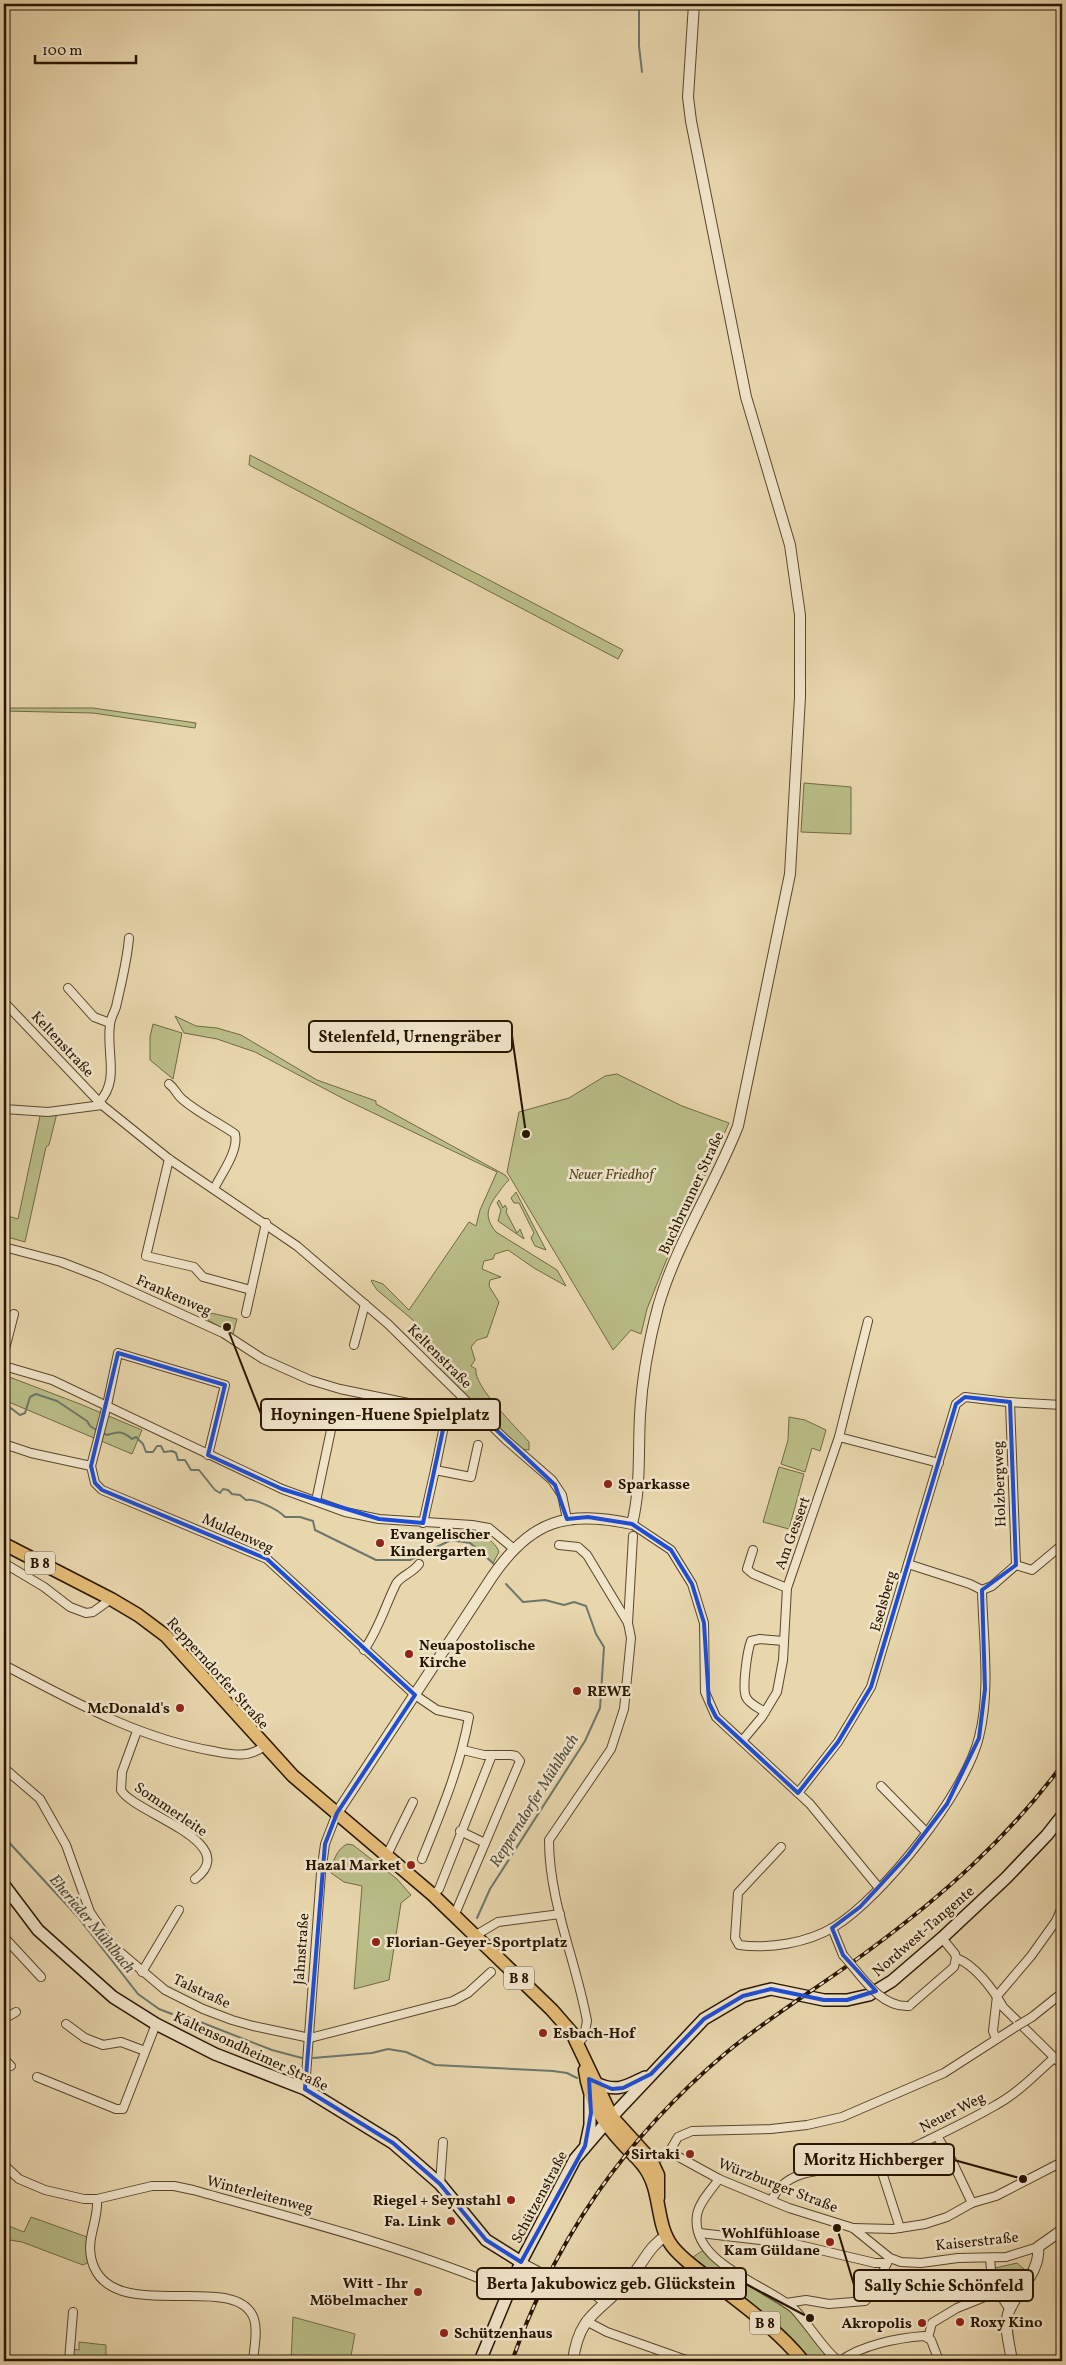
<svg xmlns="http://www.w3.org/2000/svg" width="1066" height="2365" font-family="Vollkorn,serif">
<style>
.green{fill:#b9bd87;stroke:#706a44}
.lines{fill:none;stroke-linecap:round;stroke-linejoin:round}
.stream{stroke:#6c776a;stroke-width:2}
.minor-tunnel{stroke:#c2b08a;stroke-width:8;stroke-dasharray:8 4;stroke-linecap:butt}
.minor-casing{stroke:#58462b;stroke-width:10}
.tertiary-casing{stroke:#58462b;stroke-width:12}
.secondary-casing{stroke:#281600;stroke-width:14}
.primary-casing{stroke:#281600;stroke-width:15}
.minor{stroke:#f0e4c9;stroke-width:8}
.tertiary{stroke:#f0e4c9;stroke-width:10}
.secondary{stroke:#f0e4c9;stroke-width:11}
.primary{stroke:#e4bb76;stroke-width:12}
.rail-casing{stroke:#281600;stroke-width:4}
.rail{stroke:#f0e4c9;stroke-width:2;stroke-dasharray:5.5;stroke-linecap:butt}
.minor-bridge-casing{stroke:#58462b;stroke-width:10;stroke-linecap:butt}
.minor-bridge{stroke:#f0e4c9;stroke-width:8}
.marked{fill:none;stroke:#1d4ed8;stroke-width:4;stroke-linejoin:round}
.poi-dot{fill:#8f2418;stroke:#f0e4c9;stroke-width:2}
.labels{text-anchor:middle;stroke-width:5;stroke-linejoin:round;paint-order:stroke}
.shield{fill:#f0e4c9;stroke:#64543c;stroke-width:1}
.shield-label{font-size:14px;font-weight:bold;fill:#281600}
.street-label{font-size:15px;fill:#281600;stroke:#f0e4c9}
.park-label{font-size:15px;font-style:italic;fill:#544828;stroke:#f0e4c9}
.poi-label{font-size:15px;font-weight:bold;fill:#281600;stroke:#f0e4c9;text-anchor:start}
.water-label{font-size:16px;font-style:italic;fill:#504e3e;stroke:#f0e4c9}
.leader{fill:none;stroke:#281600;stroke-width:2}
.callout-dot{fill:#281600;stroke:#f0e4c9;stroke-width:2}
.callout{fill:#f0e4c9;stroke:#281600;stroke-width:2}
.callout-label{font-size:16px;text-anchor:middle;font-weight:bold;fill:#281600}
</style>
<rect width="100%" height="100%" fill="#e8d6ac"/>
<filter id="stains"><feTurbulence type="fractalNoise" baseFrequency=".004" numOctaves="4"/><feColorMatrix values="0 0 0 0 .2 0 0 0 0 .09 0 0 0 0 .02 0 0 0 .5 -.17"/></filter>
<radialGradient id="worn" r=".72"><stop offset=".6" stop-color="#630" stop-opacity="0"/><stop offset="1" stop-color="#630" stop-opacity=".3"/></radialGradient>
<g class="green">
<path d="M250 455 623 650 618 659 249 465Z"/>
<path d="M4 708H93L196 723 195 728 93 713 4 711Z"/>
<path d="M804 783 851 787V834L801 832Z"/>
<path d="M175 1016 196 1026 217 1028 241 1035 317 1080 376 1101V1104L505 1175 509 1180C504 1184 500 1191 496 1196 486 1210 485 1218 496 1232L557 1270 566 1286 534 1268 508 1250 495 1254 493 1259 484 1261 482 1269 501 1277 490 1280 489 1286 499 1302 487 1337 477 1340 471 1347 475 1360 471 1366 476 1369C473 1386 517 1428 529 1442V1450L521 1449 440 1369 447 1362 422 1339 413 1320 377 1290 371 1281 372 1280 383 1284 409 1310 469 1222 476 1226 480 1210 497 1172 344 1099 255 1052 217 1039 184 1033Z"/>
<path d="M153 1024 182 1033 173 1079 150 1060V1037Z"/>
<path d="M617 1074 682 1106 729 1123 666 1261 647 1309 641 1334 631 1330 613 1350 507 1172 519 1112 569 1098 605 1076Z"/>
<path d="M57 1113 49 1145 46 1147 25 1242 4 1236V1215L18 1219 40 1116 37 1114Z"/>
<path d="M516 1192 546 1250 535 1246 531 1238 534 1233 519 1203H514L511 1198Z"/>
<path d="M499 1200 503 1208 505 1205 507 1209 506 1212 517 1233 520 1229 524 1239 498 1221 501 1210 497 1203Z"/>
<path d="M211 1313 237 1319 233 1334 208 1320Z"/>
<path d="M4 1375 80 1404 142 1430 132 1454 4 1400Z"/>
<path d="M789 1417 805 1420 826 1430 820 1451 812 1448 805 1472 781 1464 788 1440Z"/>
<path d="M779 1467 804 1474 789 1529 763 1522Z"/>
<path d="M458 1531C474 1533 493 1536 499 1552L493 1563 471 1543 455 1540Z"/>
<path d="M347 1844 353 1845 397 1879 411 1895 401 1903 389 1980 354 1989 362 1886 344 1882 331 1873C333 1861 336 1850 347 1844Z"/>
<path d="M31 2217 87 2237 89 2262 83 2265 22 2242 4 2239V2224L24 2232Z"/>
<path d="M705 2249 741 2281 791 2312 820 2346 825 2355 824 2361H812L765 2314 693 2257Z"/>
<path d="M1017 2263 1024 2269V2273L1013 2295 1008 2298 1000 2289 995 2268Z"/>
<path d="M293 2317 355 2334 350 2361H291Z"/>
<path d="M79 2342 106 2345V2361H73V2349L79 2350Z"/>
</g>
<g class="lines">
<g class="stream">
<path d="M639 4V46L642 72"/>
<path d="M4 1403 20 1415 25 1413 30 1397 36 1394 57 1401 87 1421 90 1426 98 1431"/>
<path d="M102 1433 107 1435C118 1431 123 1431 132 1439L136 1437 143 1444 146 1452H153L157 1446H161L164 1452 172 1451 176 1453 178 1460H185L191 1470H199L215 1490 220 1493 223 1489 228 1490 232 1494 240 1495 246 1500C255 1498 279 1510 285 1517H300L313 1521 315 1530 376 1560H410L451 1540 470 1543 494 1564"/>
<path d="M4 1837 77 1916 138 1994 159 2009 172 2014"/>
<path d="M477 1918 490 1889 585 1741 600 1708 604 1647 596 1634 586 1606 574 1602 564 1605 545 1600 523 1602 506 1584"/>
<path d="M185 2016 272 2050 302 2058"/>
<path d="M313 2058 372 2053 388 2049 406 2052 435 2065 553 2071 567 2073 577 2078"/>
</g>
<path class="minor-tunnel" d="M540 2272 569 2282"/>
<defs>
<g id="minor">
<path d="M68 988 94 1017 110 1023"/>
<path d="M4 1002 102 1105 169 1159 297 1246 388 1324 506 1440 552 1480 562 1495 567 1519"/>
<path d="M169 1084C175 1088 176 1094 182 1099 198 1113 218 1122 235 1134 239 1151 221 1174 214 1189"/>
<path d="M99 1102C120 1081 106 1052 110 1025 110 1019 114 1013 116 1007 121 984 127 962 129 938"/>
<path d="M4 1109 48 1112 102 1105"/>
<path d="M169 1159 146 1256 194 1267 203 1277 251 1290"/>
<path d="M4 1247 61 1262 100 1277 223 1333 263 1359 310 1380 340 1389 447 1411 473 1408"/>
<path d="M246 1313 266 1223"/>
<path d="M354 1345 365 1304"/>
<path d="M4 1353 14 1314"/>
<path d="M4 1366 52 1380 282 1489 345 1512 379 1519 472 1525 489 1528 514 1549"/>
<path d="M1010 1402 1016 1565"/>
<path d="M839 1437 939 1463"/>
<path d="M4 1444 31 1453 91 1466 95 1483 102 1490 267 1559 415 1695 437 1710 469 1717C460 1767 441 1812 422 1859"/>
<path d="M91 1466 107 1405 118 1353 225 1385 208 1455"/>
<path d="M435 1470 447 1411"/>
<path d="M316 1501 331 1430"/>
<path d="M423 1523 435 1470 471 1477 478 1445"/>
<path d="M632 1524 671 1550 692 1584 704 1623 705 1692 716 1717 810 1804 879 1888"/>
<path d="M559 1545 578 1547 587 1555 628 1623 631 1638 624 1709 611 1749 549 1840C549 1902 576 1960 587 2021L584 2036 578 2044"/>
<path d="M753 1550 747 1569 753 1574 787 1588"/>
<path d="M4 1563 44 1587 70 1607 86 1613 93 1612 111 1599"/>
<path d="M908 1564 970 1584 982 1590"/>
<path d="M1016 1565 1032 1570 1062 1545"/>
<path d="M628 1623 633 1536"/>
<path d="M364 1650C379 1629 385 1606 396 1584 400 1576 413 1573 419 1564"/>
<path d="M4 1665C71 1700 137 1738 213 1751 230 1754 249 1759 264 1746"/>
<path d="M765 1712C759 1708 749 1704 746 1697 742 1688 747 1652 751 1641L760 1639 784 1641"/>
<path d="M137 1731 122 1772 121 1790C133 1813 244 1842 195 1879"/>
<path d="M742 1741 762 1717 777 1692 783 1660 787 1588 839 1437 868 1321"/>
<path d="M4 1768 40 1799 66 1845 90 1912 113 1946 165 1990 203 2009 232 2020 253 2026 310 2038 453 2001 468 1993 491 1972"/>
<path d="M881 1786 926 1832"/>
<path d="M798 1793 838 1742 871 1687 956 1404 965 1397 1007 1402 1062 1405"/>
<path d="M460 1831 485 1843"/>
<path d="M781 1847 738 1893 735 1938 739 1945C770 1949 807 1943 834 1927 883 1897 966 1792 979 1737 991 1690 983 1638 982 1590L992 1586 1016 1565"/>
<path d="M387 1855 413 1802"/>
<path d="M433 1895 439 1889 492 1755"/>
<path d="M4 1904 12 1896"/>
<path d="M455 1914 520 1761 516 1756 511 1755H484L463 1750"/>
<path d="M832 1928 843 1955"/>
<path d="M476 1935 498 1922 560 1914"/>
<path d="M4 1937 41 1977"/>
<path d="M942 1938 955 1954 956 1958C975 1965 993 1989 1003 2007L1062 2065"/>
<path d="M142 1972 179 1910"/>
<path d="M909 2006 954 1967 956 1958"/>
<path d="M4 2011 9 2016 16 2012"/>
<path d="M1032 2017 1062 1993"/>
<path d="M66 2024 85 2038 103 2045 121 2042 145 2051"/>
<path d="M996 2039 993 2031 997 1996 1031 1956 1056 1921 1062 1907"/>
<path d="M4 2059 11 2066"/>
<path d="M37 2077 116 2109H123L156 2024"/>
<path d="M305 2089 321 1873 325 1844 337 1813"/>
<path d="M937 2136 951 2159 972 2203"/>
<path d="M668 2154 678 2137 692 2131 771 2129 807 2125 842 2117 944 2073 1017 2026"/>
<path d="M651 2160 668 2154 677 2156 719 2179 789 2208 853 2228 890 2258 901 2262 921 2263 958 2258 1006 2257 1038 2247"/>
<path d="M879 2163 900 2228"/>
<path d="M4 2165 19 2179 45 2190 84 2199H97L152 2186H174L193 2190C300 2220 406 2247 508 2290"/>
<path d="M719 2179C712 2189 699 2202 697 2215 690 2263 765 2284 793 2308 806 2320 829 2358 840 2361"/>
<path d="M440 2184 443 2142"/>
<path d="M97 2199C99 2223 83 2241 94 2267 118 2324 238 2270 254 2319 258 2331 254 2349 253 2361"/>
<path d="M772 2200C788 2160 849 2173 881 2162 895 2158 908 2149 922 2143 947 2131 972 2119 996 2105 1018 2093 1036 2074 1055 2057"/>
<path d="M853 2228 893 2229 925 2224 947 2217 972 2203 996 2196 1062 2162"/>
<path d="M700 2233 795 2244 875 2263H886"/>
<path d="M990 2258 992 2282 1010 2310"/>
<path d="M521 2262 540 2272"/>
<path d="M569 2282 587 2289 604 2302"/>
<path d="M786 2303 806 2300 829 2304 865 2301 874 2291 889 2259"/>
<path d="M586 2321 607 2332 689 2361"/>
<path d="M928 2338 932 2323 957 2308 997 2292"/>
<path d="M69 2361 73 2312"/>
<path d="M840 2361C862 2345 897 2338 924 2336L931 2340 939 2361"/>
</g>
<g id="tertiary">
<path d="M337 1813 492 1577C531 1520 566 1510 632 1524 641 1488 638 1452 640 1415 642 1379 649 1341 658 1307 676 1244 714 1187 738 1126L790 874 800 697V615L790 545 746 397 691 121 688 97 694 4"/>
<path d="M573 2361C579 2311 604 2311 631 2277 644 2262 649 2246 666 2236"/>
<path d="M1012 2361C1010 2347 1004 2328 1008 2314 1015 2292 1041 2273 1038 2247L1062 2230"/>
</g>
<g id="secondary">
<path d="M4 1885 38 1930 113 1997 156 2024 215 2054 305 2089 393 2143 440 2184 486 2240 521 2262"/>
<path d="M596 2083C618 2093 626 2086 645 2077"/>
<path d="M586 2144 590 2125V2096"/>
<path d="M480 2361 521 2262 575 2159 605 2124 704 2019 743 1996 771 1989 824 2000H847L869 1995 892 1981 942 1938 1006 1878 1047 1835 1062 1816"/>
</g>
<g id="primary">
<path d="M4 1544 111 1599 138 1615 166 1636 293 1776 433 1895 552 2010 572 2033 612 2117 651 2160 658 2175V2198"/>
<path d="M585 2070C589 2101 603 2123 624 2145 631 2153 639 2159 645 2168 662 2192 655 2223 672 2246 685 2263 705 2274 721 2288 750 2310 780 2333 803 2361"/>
</g>
</defs>
<use href="#minor" class="minor-casing"/>
<use href="#tertiary" class="tertiary-casing"/>
<use href="#secondary" class="secondary-casing"/>
<use href="#primary" class="primary-casing"/>
<use href="#minor" class="minor"/>
<use href="#tertiary" class="tertiary"/>
<use href="#secondary" class="secondary"/>
<use href="#primary" class="primary"/>
<defs>
<path id="rail" d="M512 2361C556 2237 626 2137 727 2052 772 2015 822 1985 868 1951 941 1897 1008 1838 1062 1765"/>
</defs>
<use href="#rail" class="rail-casing"/>
<use href="#rail" class="rail"/>
<defs>
<g id="minor-bridge">
<path d="M843 1955C861 1975 880 2008 909 2006"/>
<path d="M1017 2026 1032 2017"/>
</g>
</defs>
<use href="#minor-bridge" class="minor-bridge-casing"/>
<use href="#minor-bridge" class="minor-bridge"/>
</g>
<path class="marked" d="M118 1353 225 1385 208 1455 282 1489 379 1519 423 1523 447 1411 473 1408 555 1485 567 1519 588 1517 632 1524 671 1550 692 1584 704 1623 709 1703 716 1717 798 1793 838 1742 871 1687 956 1404 965 1397 1010 1402 1016 1565 982 1590 985 1689 979 1738 947 1804 908 1855 860 1907 832 1928 843 1955 876 1991 847 2000H824L771 1989 743 1996 704 2019 651 2074 623 2088 612 2089 589 2079 591 2113 585 2146 521 2262 486 2240 440 2184 393 2143 305 2089 325 1844 337 1813 415 1695 267 1559 102 1490 95 1483 91 1466Z"/>
<g class="poi-dot">
<circle cx="608" cy="1484" r="5"/>
<circle cx="380" cy="1543" r="5"/>
<circle cx="409" cy="1654" r="5"/>
<circle cx="577" cy="1691" r="5"/>
<circle cx="180" cy="1708" r="5"/>
<circle cx="411" cy="1865" r="5"/>
<circle cx="376" cy="1942" r="5"/>
<circle cx="543" cy="2033" r="5"/>
<circle cx="690" cy="2154" r="5"/>
<circle cx="511" cy="2200" r="5"/>
<circle cx="451" cy="2221" r="5"/>
<circle cx="830" cy="2242" r="5"/>
<circle cx="418" cy="2292" r="5"/>
<circle cx="960" cy="2322" r="5"/>
<circle cx="922" cy="2323" r="5"/>
<circle cx="444" cy="2333" r="5"/>
</g>
<g class="labels">
<g class="shield">
<rect x="25" y="1551.5" width="30" height="23" rx="4"/>
<rect x="504" y="1966.5" width="30" height="23" rx="4"/>
<rect x="750" y="2311.5" width="30" height="23" rx="4"/>
</g>
<g class="shield-label">
<text x="40" y="1568">B 8</text>
<text x="519" y="1983">B 8</text>
<text x="765" y="2328">B 8</text>
</g>
<g class="street-label">
<text transform="translate(63 1044) rotate(47)" y="5">Keltenstraße</text>
<text transform="translate(691 1193) rotate(-65)" y="5">Buchbrunner Straße</text>
<text transform="translate(174 1295) rotate(24)" y="5">Frankenweg</text>
<text transform="translate(440 1356) rotate(45)" y="5">Keltenstraße</text>
<text transform="translate(999 1484) rotate(-92)" y="5">Holzbergweg</text>
<text transform="translate(238 1533) rotate(24)" y="5">Muldenweg</text>
<text transform="translate(792 1533) rotate(-70)" y="5">Am Gessert</text>
<text transform="translate(883 1601) rotate(-74)" y="5">Eselsberg</text>
<text transform="translate(218 1673) rotate(48)" y="5">Repperndorfer Straße</text>
<text transform="translate(171 1809) rotate(34)" y="5">Sommerleite</text>
<text transform="translate(923 1931) rotate(-41)" y="5">Nordwest-Tangente</text>
<text transform="translate(301 1949) rotate(-86)" y="5">Jahnstraße</text>
<text transform="translate(202 1991) rotate(25)" y="5">Talstraße</text>
<text transform="translate(251 2051) rotate(25)" y="5">Kaltensondheimer Straße</text>
<text transform="translate(952 2112) rotate(-27)" y="5">Neuer Weg</text>
<text transform="translate(778 2185) rotate(21)" y="5">Würzburger Straße</text>
<text transform="translate(260 2194) rotate(15)" y="5">Winterleitenweg</text>
<text transform="translate(539 2197) rotate(-62)" y="5">Schützenstraße</text>
<text transform="translate(977 2241) rotate(-6)" y="5">Kaiserstraße</text>
</g>
<g class="park-label">
<text x="611" y="1179">Neuer Friedhof</text>
</g>
<g class="poi-label">
<text x="618" y="1489">Sparkasse</text>
<text x="390" y="1539">Evangelischer<tspan x="390" dy="17">Kindergarten</tspan></text>
<text x="419" y="1650">Neuapostolische<tspan x="419" dy="17">Kirche</tspan></text>
<text x="587" y="1696">REWE</text>
<text x="170" y="1713" text-anchor="end">McDonald's</text>
<text x="401" y="1870" text-anchor="end">Hazal Market</text>
<text x="386" y="1947">Florian-Geyer-Sportplatz</text>
<text x="553" y="2038">Esbach-Hof</text>
<text x="680" y="2159" text-anchor="end">Sirtaki</text>
<text x="501" y="2205" text-anchor="end">Riegel + Seynstahl</text>
<text x="441" y="2226" text-anchor="end">Fa. Link</text>
<text x="820" y="2238" text-anchor="end">Wohlfühloase<tspan x="820" dy="17">Kam Güldane</tspan></text>
<text x="408" y="2288" text-anchor="end">Witt - Ihr<tspan x="408" dy="17">Möbelmacher</tspan></text>
<text x="970" y="2327">Roxy Kino</text>
<text x="912" y="2328" text-anchor="end">Akropolis</text>
<text x="454" y="2338">Schützenhaus</text>
</g>
<g class="water-label">
<text transform="translate(533 1800) rotate(-58)" y="6">Repperndorfer Mühlbach</text>
<text transform="translate(93 1923) rotate(50)" y="6">Eherieder Mühlbach</text>
</g>
</g>
<path class="leader" d="M526 1134L512 1036M227 1327L261 1414M1023 2179L954 2160M810 2318L746 2284M837 2228L854 2285"/>
<g class="callout-dot">
<circle cx="526" cy="1134" r="5"/>
<circle cx="227" cy="1327" r="5"/>
<circle cx="1023" cy="2179" r="5"/>
<circle cx="810" cy="2318" r="5"/>
<circle cx="837" cy="2228" r="5"/>
</g>
<g class="callout">
<rect x="309" y="1021" width="203" height="31" rx="5"/>
<rect x="261" y="1399" width="239" height="31" rx="5"/>
<rect x="794" y="2144" width="160" height="31" rx="5"/>
<rect x="477" y="2268" width="269" height="31" rx="5"/>
<rect x="854" y="2270" width="179" height="31" rx="5"/>
</g>
<g class="callout-label">
<text x="410" y="1042">Stelenfeld, Urnengräber</text>
<text x="380" y="1420">Hoyningen-Huene Spielplatz</text>
<text x="874" y="2165">Moritz Hichberger</text>
<text x="611" y="2289">Berta Jakubowicz geb. Glückstein</text>
<text x="944" y="2291">Sally Schie Schönfeld</text>
</g>
<rect width="1066" height="2365" fill="none" stroke="#e8d6ac" stroke-width="20"/>
<rect x="5" y="5" width="1056" height="2355" fill="none" stroke="#281600" stroke-width="2.5"/>
<rect x="10" y="10" width="1046" height="2345" fill="none" stroke="#281600"/>
<path d="M35 55v8h101v-8" fill="none" stroke="#281600" stroke-width="2.5"/>
<text x="42" y="55" font-size="15" fill="#281600" stroke="#f0e4c9" stroke-width="4" paint-order="stroke">100 m</text>
<rect width="100%" height="100%" filter="url(#stains)"/>
<rect width="100%" height="100%" fill="url(#worn)"/>
</svg>
